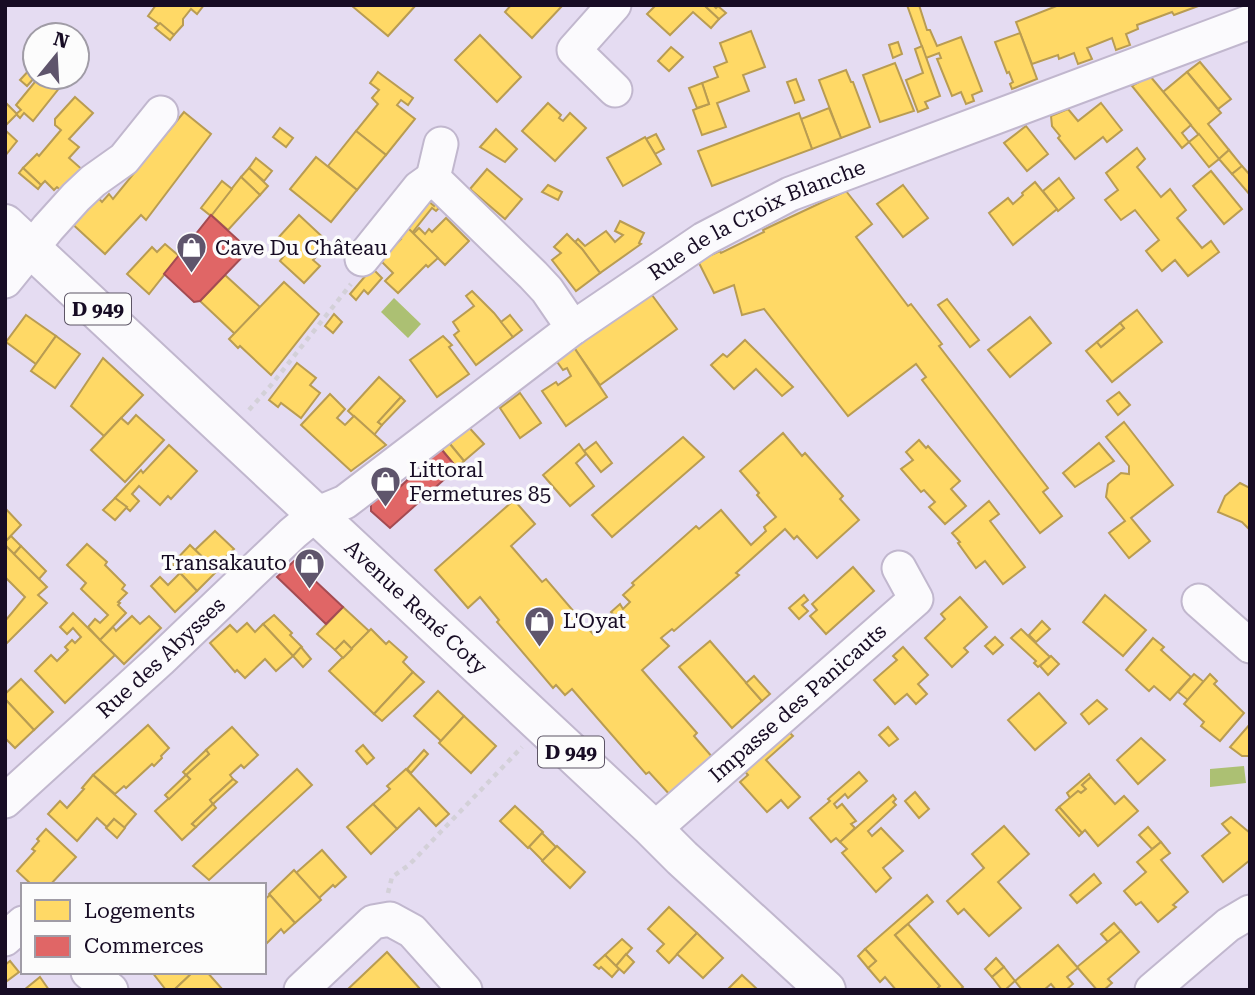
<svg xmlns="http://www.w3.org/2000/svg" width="1255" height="995" font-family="'Roboto Serif',serif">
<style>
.water{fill:#acc073}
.homes{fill:#ffd966;stroke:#b99c52;stroke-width:2}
.shops{fill:#e06666;stroke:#a44b52;stroke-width:2}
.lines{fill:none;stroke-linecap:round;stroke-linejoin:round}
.minor-casing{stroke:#c1b7ce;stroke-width:37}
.major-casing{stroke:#c1b7ce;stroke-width:42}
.path{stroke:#d3d0d8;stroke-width:4.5;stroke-dasharray:5 5;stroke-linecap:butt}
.minor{stroke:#fbfafd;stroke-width:33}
.major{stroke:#fbfafd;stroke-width:38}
.labels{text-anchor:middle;stroke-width:7;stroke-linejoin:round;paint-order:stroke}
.shield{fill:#fcfcfc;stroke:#5c5465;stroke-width:2}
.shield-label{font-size:19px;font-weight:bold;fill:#170c24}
.street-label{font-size:21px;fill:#170c24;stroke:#fcfcfc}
.poi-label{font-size:21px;fill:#170c24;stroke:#fcfcfc;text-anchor:start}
</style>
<rect width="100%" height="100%" fill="#e5dcf2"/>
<g class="water">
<path d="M394 298 421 324 408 338 381 312Z"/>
<path d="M1244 766 1246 783 1210 787V769Z"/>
</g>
<g class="homes">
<path d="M156 5H204L197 14 191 9 183 19V25L174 35 148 16Z"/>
<path d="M416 5 388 36 352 6 353 5Z"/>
<path d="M511 5H563L532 38 505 12Z"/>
<path d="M656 5H704L719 19 711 28 693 12 670 35 647 14Z"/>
<path d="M704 5H713L716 8 718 6 726 13 719 19Z"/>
<path d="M907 5H919L927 30H930L937 46 961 37 982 91 972 95 974 101 966 104 961 92 952 96 937 59 941 58 939 53 926 58Z"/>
<path d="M1201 5 1174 15 1172 12 1137 25 1138 29 1126 34 1130 45 1116 50 1112 38 1087 48 1092 59 1078 64 1074 53 1059 59 1058 55 1032 64 1016 22 1059 5Z"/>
<path d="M160 23 174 35 170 40 155 28Z"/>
<path d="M751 31 765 67 743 75 749 91 717 103 726 127 702 135 693 110 709 104 702 83 718 77 714 67 727 62 720 43Z"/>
<path d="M1020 33 1037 79 1012 89 1010 84 1013 82 1009 72 1007 73 995 42Z"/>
<path d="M480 35 521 77 497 102 455 60Z"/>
<path d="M898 42 902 54 893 58 889 45Z"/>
<path d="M922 46 940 96 925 102 928 108 918 112 906 80 923 73 915 49Z"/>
<path d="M671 47 683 57 669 71 658 61Z"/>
<path d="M1200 62 1231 99 1218 109 1187 72Z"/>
<path d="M895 63 914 111 880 122 863 75Z"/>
<path d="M32 67 35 70V77L27 86 20 80Z"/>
<path d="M846 70 851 82H853L870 127 841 138 819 80Z"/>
<path d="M378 72 413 98 408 105 401 100 397 105 415 119 386 155 356 131 378 104 372 98 379 90 370 83Z"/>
<path d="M1187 72 1221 113 1208 124 1229 150 1219 159 1163 92Z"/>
<path d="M1150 76 1191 125 1182 133 1189 142 1182 148 1132 86Z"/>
<path d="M39 77H68L33 121 24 113 20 118 16 114 21 110 16 105Z"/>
<path d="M796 79 804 100 795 103 787 82Z"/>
<path d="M702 83 709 104 697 108 689 88Z"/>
<path d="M75 97 93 113 69 139 79 147 69 158 85 172 66 195 57 187 54 190 45 181 41 185 23 168 37 154 39 156 61 130 55 125V119Z"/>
<path d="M5 102 17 114 5 126Z"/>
<path d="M548 103 561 115 559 118 563 121 570 113 586 128 555 161 522 131Z"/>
<path d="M1101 103 1122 130 1107 142 1103 137 1075 159 1058 138 1060 136 1052 126 1051 116 1068 109 1078 121Z"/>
<path d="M829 108 841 138 812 149 801 119Z"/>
<path d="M184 112 211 134 146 220 141 215 105 254 68 220 94 193 102 202 109 194 113 199Z"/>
<path d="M799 113 812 149 712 186 698 151Z"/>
<path d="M1026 126 1048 154 1027 171 1004 143Z"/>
<path d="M280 128 293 138 286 147 273 137Z"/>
<path d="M496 129 517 149 505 162 480 147Z"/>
<path d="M5 130 17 141 5 156Z"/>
<path d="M356 131 386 155 357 190 328 166Z"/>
<path d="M656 134 664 149 655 154 646 139Z"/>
<path d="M1199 134 1219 159 1209 167 1189 142Z"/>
<path d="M645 137 661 164 623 186 607 158Z"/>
<path d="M1137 148 1145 159 1137 167 1161 197 1170 189 1186 210 1177 218 1202 248 1211 241 1219 252 1188 276 1175 260 1162 271 1146 251 1159 240 1135 210 1121 220 1105 200 1118 190 1106 173Z"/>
<path d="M1229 150 1242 166 1232 174 1219 159Z"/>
<path d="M316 157 357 190 331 222 290 189Z"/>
<path d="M256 158 272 171 264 181 249 168Z"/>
<path d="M1242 166 1250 175V195L1232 174Z"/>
<path d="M23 168 41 185 38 189 19 173Z"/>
<path d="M249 168 268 186 260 195 241 177Z"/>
<path d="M487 169 522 199 505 219 470 189Z"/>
<path d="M1211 171 1242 209 1224 224 1193 186Z"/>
<path d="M241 177 260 195 228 230 211 215Z"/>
<path d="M1059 178 1074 198 1058 211 1043 191Z"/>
<path d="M222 181 232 189 211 216 201 208Z"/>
<path d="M1035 182 1057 209 1013 245 989 213 1008 198 1013 204 1023 195 1022 193Z"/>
<path d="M548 185 562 192 558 200 542 192Z"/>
<path d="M903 185 928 218 903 237 877 204Z"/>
<path d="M846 191 872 224 856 237 908 306 911 304 942 344 939 346 1048 488 1043 492 1062 516 1040 533 922 380 926 377 916 364 848 416 764 309 742 315 734 285 714 293 698 261 720 251 721 253 764 232 763 230Z"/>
<path d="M427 200 434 206 435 204 439 208 436 211 432 208 412 233 406 226Z"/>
<path d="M299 215 329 243 313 260 320 266 304 283 280 261 288 251V247L278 238Z"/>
<path d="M446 218 469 241 445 265 413 234 419 228 425 234 429 229 432 232Z"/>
<path d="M620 221 644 233 639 243 641 244 600 273 582 249 575 242 578 239 585 246 606 231 615 242 623 235 615 231Z"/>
<path d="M406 226 438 258 428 267 426 265 398 293 385 281 393 273 380 260 401 239 398 236Z"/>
<path d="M567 234 582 249 600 273 576 291 552 260 561 253 554 247Z"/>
<path d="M165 244 179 256 149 294 127 274 152 247 157 252Z"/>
<path d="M372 268 382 278 368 294 364 290 356 300 350 294Z"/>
<path d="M225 275 260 307 235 334 200 301Z"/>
<path d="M284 282 319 314 271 375 240 346 238 348 229 339Z"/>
<path d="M472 291 494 313 513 337 476 365 454 335 459 331 453 322 474 306 466 296Z"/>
<path d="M649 291 677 329 600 385 573 346Z"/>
<path d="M947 299 979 340 970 347 938 305Z"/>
<path d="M1137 310 1162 342 1112 382 1086 351 1097 342 1101 347 1124 328 1120 323Z"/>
<path d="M334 314 342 322 333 333 325 326Z"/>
<path d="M26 315 56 336 36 364 6 342Z"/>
<path d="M510 315 522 330 513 337 501 322Z"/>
<path d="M1030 317 1051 343 1010 377 988 350Z"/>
<path d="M1120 323 1124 328 1101 347 1097 342Z"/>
<path d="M56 336 80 354 55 388 31 371Z"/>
<path d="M443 336 452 345 449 347 469 374 437 397 410 360Z"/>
<path d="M745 340 793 387 782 396 756 369 734 389 711 365 723 354 727 357Z"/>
<path d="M573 346 607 397 566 426 542 391 556 382 558 385 571 376 567 368 563 370 555 359Z"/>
<path d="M103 358 143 395 104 436 71 406Z"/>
<path d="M297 363 316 378 310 385 320 393 301 418 281 403 278 407 269 400Z"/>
<path d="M379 377 401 397 378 422 382 425 374 435 348 411Z"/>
<path d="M1119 392 1130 405 1118 415 1107 401Z"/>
<path d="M520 393 541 423 520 438 500 408Z"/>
<path d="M330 394 345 409 337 418 345 425 354 416 386 445 351 471 301 425Z"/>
<path d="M401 397 405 401 382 425 378 422Z"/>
<path d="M136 415 164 440 125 482 91 450 121 418 128 424Z"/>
<path d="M1124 422 1173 485 1131 518 1150 541 1129 558 1109 533 1125 521 1106 497 1108 484 1121 473 1129 474V466L1106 437Z"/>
<path d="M465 423 484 444 464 461 445 438Z"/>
<path d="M783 433 802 456 805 453 843 496 840 499 859 520 817 558 797 536 794 539 785 529 736 573 739 575 674 631 672 629 661 638 669 646 642 670 697 733 694 736 713 758 671 796 649 772 646 774 572 689 565 695 556 685 553 688 497 622 499 620 480 597 468 608 435 570 514 500 535 524 511 546 542 582 546 579 593 634 614 615 611 612 620 604 623 609 630 602 623 595 634 585 632 583 696 526 699 529 721 510 751 545 766 531 764 527 776 517 757 495 759 493 740 471Z"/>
<path d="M683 437 704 457 612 537 592 515Z"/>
<path d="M445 438 464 461 457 468 437 444Z"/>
<path d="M919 440 926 448 928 446 960 481 951 489 966 506 945 524 929 507 935 502 924 490 921 492 901 469 913 460 906 452Z"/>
<path d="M596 442 612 463 601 472 584 451Z"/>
<path d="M1099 443 1114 461 1075 487 1063 473Z"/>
<path d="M579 444 586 454 576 463 594 486 570 506 543 475Z"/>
<path d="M169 445 197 471 171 499 168 496 160 505 139 486 132 494 139 501 130 511 115 498 141 470 143 473Z"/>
<path d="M1240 483 1250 488V530L1242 522 1218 512 1225 496Z"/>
<path d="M115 498 127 507 115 520 103 510Z"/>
<path d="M989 501 999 514 990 521 1025 567 1003 584 985 561 976 568 958 543 960 542 952 533Z"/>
<path d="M5 508 21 525 5 542Z"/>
<path d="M215 531 234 549 214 568 195 550Z"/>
<path d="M11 536 21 546 14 554 5 545V542Z"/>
<path d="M87 544 107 562 105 565 125 585 122 589 127 593 118 602 120 603 118 605 126 613 100 640 88 627 95 619 100 623 108 615 81 589 86 583 67 565Z"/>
<path d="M5 545 47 587 38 595 47 603 6 644 5 621 25 597 5 577Z"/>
<path d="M190 545 217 571 197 591 172 564Z"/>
<path d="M21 546 46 571 39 579 14 554Z"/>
<path d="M853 567 874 591 826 634 810 616 817 610 812 604Z"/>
<path d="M180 573 197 591 175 612 151 586 160 577 168 585Z"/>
<path d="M804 595 808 600 802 605 808 611 799 619 789 608Z"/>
<path d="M1105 595 1146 630 1123 656 1083 622Z"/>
<path d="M960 597 987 627 964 648 968 652 952 667 925 638 945 619 941 614Z"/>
<path d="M343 607 369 631 352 649 344 641 335 650 317 634Z"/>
<path d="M73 613 115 655 65 703 35 671 51 655 57 661 68 650 65 647 72 640 75 643 81 637 73 628 67 634 60 627Z"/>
<path d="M274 615 292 633 290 635 302 647 293 656 263 624Z"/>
<path d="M132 616 140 624 149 616 161 628 124 664 100 640 113 627 116 631Z"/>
<path d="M1042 621 1050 629 1036 642 1029 635Z"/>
<path d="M247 623 255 632 263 624 293 656 276 671 265 659 245 678 237 670 235 672 210 643 230 625 237 632Z"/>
<path d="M371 629 386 644 389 641 407 657 403 662 413 672 374 714 329 671Z"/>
<path d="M1021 629 1050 657 1038 667 1034 663 1036 661 1011 638Z"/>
<path d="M995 637 1003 645 993 654 985 646Z"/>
<path d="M1153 638 1164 647 1161 650 1191 677 1170 700 1154 686 1149 691 1126 670Z"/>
<path d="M344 641 352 649 343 658 335 650Z"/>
<path d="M710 641 762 701 732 728 679 667Z"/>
<path d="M301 647 311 659 303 667 293 656Z"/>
<path d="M903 647 928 675 918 684 927 694 916 704 907 694 895 704 874 680 897 660 893 656Z"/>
<path d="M1051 656 1059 664 1048 675 1040 666Z"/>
<path d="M413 672 424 682 382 721 374 714Z"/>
<path d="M1194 674 1204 682 1188 700 1178 692Z"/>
<path d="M1210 674 1217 681 1214 684 1244 713 1220 741 1201 726 1204 722 1184 704Z"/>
<path d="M754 676 770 694 762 701 746 683Z"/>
<path d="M21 679 53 712 34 730 5 699V694Z"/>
<path d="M438 691 464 716 441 741 414 716Z"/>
<path d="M1039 693 1066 723 1035 750 1008 720Z"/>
<path d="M5 699 34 730 15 748 5 738Z"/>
<path d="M1097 700 1107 709 1089 724 1081 714Z"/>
<path d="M464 716 496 746 471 773 439 743Z"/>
<path d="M1250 724V756H1242L1230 747Z"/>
<path d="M148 725 169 748 161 756 162 758 154 766 152 764 126 788 124 786 115 794 93 775Z"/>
<path d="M232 727 258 755 244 768 241 765 230 775 233 779 210 800 213 804 192 824 196 827 182 840 155 811 190 779 186 775 209 754 206 750Z"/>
<path d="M888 727 898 739 889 746 879 735Z"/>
<path d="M788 731 793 736 766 760 800 797 788 808 781 800 767 812 740 782 748 775 740 766Z"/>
<path d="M1141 738 1165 760 1138 784 1117 760Z"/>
<path d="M363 745 374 758 367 764 356 751Z"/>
<path d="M206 750 209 754 186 775 183 772Z"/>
<path d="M424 750 428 754 411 773 407 769Z"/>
<path d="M297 769 312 785 209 880 193 866Z"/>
<path d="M406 769 449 814 436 826 419 808 397 829 373 804 390 789 387 786Z"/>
<path d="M859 772 867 781 848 798 845 794 834 804 837 808 842 804 856 821 851 824 855 828 840 842 836 838 831 842 810 818 830 801 828 799Z"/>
<path d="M1089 774 1091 777 1082 785 1086 789 1081 793 1078 791 1070 798 1067 793Z"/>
<path d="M93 775 136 814 124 828 114 819 107 827 97 818 77 841 48 814 60 801 67 808 84 789 82 788Z"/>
<path d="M186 775 190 779 169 799 165 795Z"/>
<path d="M1091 777 1115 804 1124 796 1138 811 1098 846 1085 830 1082 833 1059 807 1078 791 1081 793 1086 789 1082 785Z"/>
<path d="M233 779 237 782 213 804 210 800Z"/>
<path d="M915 792 929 809 919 818 905 801Z"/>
<path d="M893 795 896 799 893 802 896 805 868 831 872 836 881 828 903 851 883 868 891 878 876 892 842 853 847 849 840 842Z"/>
<path d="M213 804 216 808 196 827 192 824Z"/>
<path d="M373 804 397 829 371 854 347 827Z"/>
<path d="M515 806 543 832 528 848 500 821Z"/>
<path d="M1059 807 1082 833 1079 836 1056 810Z"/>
<path d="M1231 817 1250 833V860L1223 882 1202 856 1230 833 1222 824Z"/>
<path d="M114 819 125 828 117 838 106 828Z"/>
<path d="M1004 826 1029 854 998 882 1021 908 989 936 964 909 958 914 947 901 984 868 972 854Z"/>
<path d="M1148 827 1161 842 1152 849 1139 835Z"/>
<path d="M46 829 76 857 50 885H32L17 871 35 851 32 849 39 841 37 839Z"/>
<path d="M542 833 556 847 543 861 529 847Z"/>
<path d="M1161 842 1170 853 1161 860 1188 892 1173 905 1176 907 1158 922 1141 902 1136 905 1124 891 1146 872 1137 862Z"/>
<path d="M557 846 585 872 570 888 542 861Z"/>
<path d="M322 850 346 877 335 887 333 885 319 898 296 873Z"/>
<path d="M294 870 321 900 295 923 269 894Z"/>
<path d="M1094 874 1101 883 1077 903 1070 895Z"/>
<path d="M270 895 295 923 284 933 281 929 267 943 264 940V900Z"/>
<path d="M927 895 933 902 895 935 940 986 936 990H896L885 977 880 982 868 968 876 961 865 949Z"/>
<path d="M669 907 697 933 669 963 657 951 664 944 648 929Z"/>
<path d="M1114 923 1121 931 1108 942 1101 934Z"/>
<path d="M908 924 963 987 960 990H936L940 986 895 935Z"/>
<path d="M1121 931 1139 952 1108 979 1112 983 1104 990H1097L1077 967Z"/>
<path d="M697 933 723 958 703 978 677 954Z"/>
<path d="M622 939 632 948 616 966 605 955Z"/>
<path d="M1058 945 1078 968 1067 977 1073 984 1066 990H1056L1051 984 1044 990H1022L1015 981Z"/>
<path d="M865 949 876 961 868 968 858 956Z"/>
<path d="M387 952 421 990H347Z"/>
<path d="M626 954 634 962 624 973 616 966Z"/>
<path d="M605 955 619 969 612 977 601 967 599 969 594 965Z"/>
<path d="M996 958 1004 967 992 977 985 969Z"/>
<path d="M10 961 19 972 7 981 5 978V965Z"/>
<path d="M1004 967 1015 981 1005 990H1002L992 977Z"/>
<path d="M152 972H193L174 990H166Z"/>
<path d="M193 972H207L223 990H174Z"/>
<path d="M742 975 758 990H727Z"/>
<path d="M40 977 49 990H24Z"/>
</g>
<g class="shops">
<path d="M211 215 249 250 200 301 194 302 164 274Z"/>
<path d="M437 444 457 468 390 528 371 511V501L397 482 401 486 422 466 417 459Z"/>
<path d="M294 561 343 607 326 624 277 577Z"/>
</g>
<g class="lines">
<defs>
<g id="minor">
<path d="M614 5 574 50 615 90"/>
<path d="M441 144 433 178 533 275 547 290 573 328"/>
<path d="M362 259 419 188 433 178"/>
<path d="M5 281 48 228 76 197 93 181 124 159 161 113"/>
<path d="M1199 601 1250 646"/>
<path id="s1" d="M5 801 160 660 293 533 316 514 345 502 573 328 704 239 790 194 1250 22"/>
<path id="s2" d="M655 831 668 817 916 599 899 568"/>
<path d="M5 939 23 923"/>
<path d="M88 972 111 990"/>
<path d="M301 990 373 922 390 919 412 931 465 990"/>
<path d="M1152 990 1228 925 1250 912"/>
</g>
<g id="major">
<path id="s3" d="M5 224 650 826 682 858 826 990"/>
</g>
</defs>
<use href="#minor" class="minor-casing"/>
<use href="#major" class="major-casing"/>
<g class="path">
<path d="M249 410 272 384 351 284"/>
<path d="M388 893 392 877 409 865 522 747"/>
</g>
<use href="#minor" class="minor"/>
<use href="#major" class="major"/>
</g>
<defs>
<symbol id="shop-pin" viewBox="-11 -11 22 30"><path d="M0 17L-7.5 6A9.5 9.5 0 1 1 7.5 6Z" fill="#5f556c" stroke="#fcfcfc"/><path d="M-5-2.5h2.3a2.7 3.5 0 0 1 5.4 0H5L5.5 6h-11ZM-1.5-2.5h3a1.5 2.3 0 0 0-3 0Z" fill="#fff"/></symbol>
</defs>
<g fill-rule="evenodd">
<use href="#shop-pin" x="174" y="230" width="35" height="47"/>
<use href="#shop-pin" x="368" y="464" width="35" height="47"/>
<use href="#shop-pin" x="292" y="546" width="35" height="47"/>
<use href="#shop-pin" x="522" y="604" width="35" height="47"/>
</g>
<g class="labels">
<g class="shield">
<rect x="65" y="293.5" width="66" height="31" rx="5"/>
<rect x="538" y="736.5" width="66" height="31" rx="5"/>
</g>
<g class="shield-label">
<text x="98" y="316">D 949</text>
<text x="571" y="759">D 949</text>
</g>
<g class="street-label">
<text dy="7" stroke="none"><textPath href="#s1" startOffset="956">Rue de la Croix Blanche</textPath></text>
<text dy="7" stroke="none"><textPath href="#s3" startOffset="562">Avenue René Coty</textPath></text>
<text dy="7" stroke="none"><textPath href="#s1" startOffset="212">Rue des Abysses</textPath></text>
<text dy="7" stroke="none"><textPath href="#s2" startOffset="192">Impasse des Panicauts</textPath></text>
</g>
<g class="poi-label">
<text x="215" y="255">Cave Du Château</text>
<text x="409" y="477">Littoral<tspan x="409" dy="24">Fermetures 85</tspan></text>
<text x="287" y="570" text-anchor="end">Transakauto</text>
<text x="563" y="628">L'Oyat</text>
</g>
</g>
<rect width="1255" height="995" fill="none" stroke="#170c24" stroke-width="14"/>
<rect x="21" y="883" width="245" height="91" fill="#fcfcfc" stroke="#a09ca6" stroke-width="2"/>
<rect x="35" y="900" width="35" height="21" fill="#ffd966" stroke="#a09ca6" stroke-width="2"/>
<text x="84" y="918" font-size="21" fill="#170c24">Logements</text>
<rect x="35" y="936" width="35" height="21" fill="#e06666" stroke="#a09ca6" stroke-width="2"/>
<text x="84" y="953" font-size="21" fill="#170c24">Commerces</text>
<g transform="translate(56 56) rotate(18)"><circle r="33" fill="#fcfcfc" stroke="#a09ca6" stroke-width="2"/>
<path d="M0-5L12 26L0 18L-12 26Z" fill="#5f556c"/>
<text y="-10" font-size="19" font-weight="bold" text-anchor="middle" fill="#170c24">N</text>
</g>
</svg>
